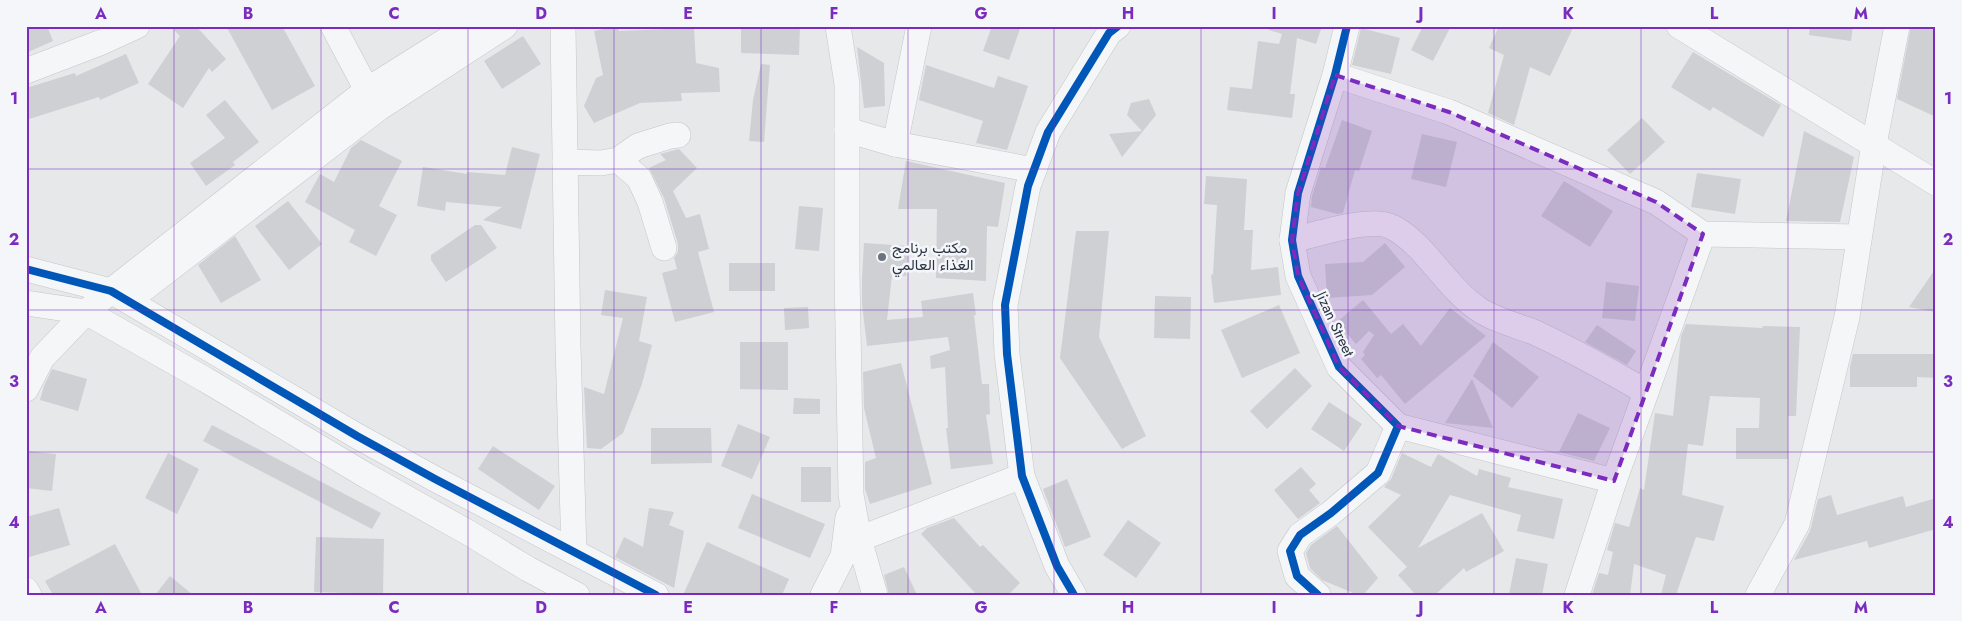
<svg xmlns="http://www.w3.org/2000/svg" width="1962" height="621" font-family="Jost,Vazirmatn,sans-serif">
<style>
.building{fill:#ced0d3}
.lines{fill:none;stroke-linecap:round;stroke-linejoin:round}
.minor-casing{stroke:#c4c6c8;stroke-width:26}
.minor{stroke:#f5f6f7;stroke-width:25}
.cycleway-casing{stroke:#f4f6f9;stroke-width:11}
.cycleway{stroke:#0057b8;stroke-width:8}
.marked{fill:#7b2cbf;fill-opacity:0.2;stroke:#7b2cbf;stroke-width:4;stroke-dasharray:10 6;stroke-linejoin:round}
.grid{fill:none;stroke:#7b2cbf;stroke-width:1;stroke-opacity:0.55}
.poi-dot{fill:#6c737f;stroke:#f4f6f9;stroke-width:2}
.labels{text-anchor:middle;stroke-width:5;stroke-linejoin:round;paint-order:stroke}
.poi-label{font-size:15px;fill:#2b3445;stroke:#f4f6f9;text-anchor:start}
.street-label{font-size:15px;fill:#2b3445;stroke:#f4f6f9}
.neatline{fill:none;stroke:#7b2cbf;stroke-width:2}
.grid-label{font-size:16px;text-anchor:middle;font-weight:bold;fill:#7b2cbf}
</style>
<rect width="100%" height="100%" fill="#e6e8ea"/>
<g class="building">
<path d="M26 26H47L53 41 26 53Z"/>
<path d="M170 26H196L226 59 212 72 209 68 183 108 148 84 180 36Z"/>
<path d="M226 26H282L315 86 272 110Z"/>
<path d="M618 26 619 31 694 28 696 63 719 68 720 92 681 93 682 101 640 103 594 123 584 106 596 78 603 75 594 31Z"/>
<path d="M741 26H800L799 55 741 53Z"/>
<path d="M992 26H1021L1009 60 983 51Z"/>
<path d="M1269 26H1322L1316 44 1297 38 1290 94H1295L1292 118 1227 110 1230 87 1252 89 1258 41 1279 44 1282 34 1269 30Z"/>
<path d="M1423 26H1451L1433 61 1411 50Z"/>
<path d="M1499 26H1574L1550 76 1530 67 1514 125 1488 113 1504 55 1489 48Z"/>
<path d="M1810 26H1853L1851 41 1809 35Z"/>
<path d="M1911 26H1930L1936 30V117L1897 99Z"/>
<path d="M1361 28 1400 38 1391 74 1352 65Z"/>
<path d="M523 36 541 64 502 89 484 61Z"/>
<path d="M857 47 884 63 885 106 864 108Z"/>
<path d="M1693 52 1781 105 1763 137 1713 107 1710 111 1671 87Z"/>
<path d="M126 54 139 83 100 100 99 97 26 120V88L75 73 76 76Z"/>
<path d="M761 64 770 65 764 142 749 141 753 100Z"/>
<path d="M926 65 994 88 998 76 1028 86 1007 150 976 143 983 121 919 100Z"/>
<path d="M1149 99 1156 115 1122 157 1109 134 1142 131 1127 115 1131 103Z"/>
<path d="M225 100 259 142 233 162 235 165 206 186 190 163 225 138 206 115Z"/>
<path d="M1642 118 1665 142 1630 174 1607 150Z"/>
<path d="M1342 120 1372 131 1359 171 1355 170 1343 213 1337 214 1311 207 1312 196 1321 167 1325 168Z"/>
<path d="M1804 131 1854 157 1840 222 1786 221Z"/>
<path d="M1422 134 1457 142 1446 187 1411 179Z"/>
<path d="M361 140 402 161 379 206 397 215 376 256 349 242 355 230 305 202 320 174 334 182 351 148Z"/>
<path d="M512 147 540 154 521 229 483 220 502 207 446 202 445 211 417 206 423 167 467 174V172L505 175Z"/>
<path d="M679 149 697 168 673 191 686 218 700 214 709 249 698 252 714 312 675 322 662 273 677 269 674 258 678 252V244L664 198 649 168 666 160 660 154Z"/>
<path d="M906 161 1005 183 998 227 987 226 986 281 936 278 937 209H898Z"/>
<path d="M1697 173 1741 179 1735 214 1691 207Z"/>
<path d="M1206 176 1247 179 1244 230H1253L1251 270 1278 267 1281 295 1214 303 1211 275 1213 274 1217 205 1204 204Z"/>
<path d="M1564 181 1613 211 1590 247 1541 216Z"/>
<path d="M288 201 322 244 289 270 255 226Z"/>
<path d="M799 206 823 208 819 251 795 249Z"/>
<path d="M475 225H481L497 248 446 282 431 260V255Z"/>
<path d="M1076 231H1109L1099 337 1146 436 1122 449 1060 358Z"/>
<path d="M235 236 261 280 221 303 198 265Z"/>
<path d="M864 243 908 246 906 276 892 275 887 320 923 317 921 301 973 293 976 315H974L982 384H989L990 414 986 415 993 464 951 469 946 428H948L945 367 931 369 930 356 950 350 948 337 867 346 862 304V279Z"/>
<path d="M1385 243 1405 267 1372 295 1327 298 1325 264 1363 262Z"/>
<rect x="729" y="263" width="46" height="28"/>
<path d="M1936 268V312L1909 307Z"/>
<path d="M1606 282 1639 286 1635 321 1602 318Z"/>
<path d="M605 290 647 297 639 341 652 345 642 384 623 433 601 449 587 448 584 387 604 394 623 318 601 315Z"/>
<path d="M1155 296 1191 297 1190 339 1154 338Z"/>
<path d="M1363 300 1391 334 1403 324 1421 346 1450 308 1486 336 1405 404 1381 375 1377 378 1361 359 1365 355 1363 352 1374 335 1369 331 1356 344 1337 322Z"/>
<path d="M1279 305 1300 353 1242 378 1221 330Z"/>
<path d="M808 307 809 328 785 330 784 308Z"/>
<path d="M1686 324 1762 328 1763 326 1800 327 1796 416H1788V459H1736V428H1759L1760 398 1710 396 1703 446 1688 444 1682 495 1724 506 1714 541 1696 537 1676 595H1661L1666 575 1634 564 1630 595H1592L1599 573 1608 575 1613 552 1607 550 1615 523 1629 527 1640 488 1644 490 1655 413 1673 416 1681 336Z"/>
<path d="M1597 325 1636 351 1627 365 1585 342Z"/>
<path d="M740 342H788V390L740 389Z"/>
<path d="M1493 342 1539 377 1512 408 1473 376Z"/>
<path d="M1853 354H1936V378L1917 377V387H1850V367Z"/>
<path d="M901 363 932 484 870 504 865 489V462L876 458 864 408 863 372Z"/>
<path d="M1295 368 1312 386 1267 429 1250 411Z"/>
<path d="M52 369 87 379 78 411 40 400 44 386Z"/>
<path d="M1472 379 1493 428 1445 423Z"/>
<path d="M794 398 820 399V414H793Z"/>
<path d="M1329 402 1362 424 1344 451 1311 429Z"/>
<path d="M1578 413 1610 428 1594 461 1559 452Z"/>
<path d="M738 424 770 437 752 479 721 466Z"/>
<path d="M212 425 381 513 372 529 203 441Z"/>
<path d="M651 428H711L712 463 651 464Z"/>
<path d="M493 446 555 486 539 510 478 469Z"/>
<path d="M26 451 56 454 52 491 26 488Z"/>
<path d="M168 453 199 469 177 514 145 498Z"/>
<path d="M1402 453 1431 467 1438 454 1477 476 1479 469 1511 478 1508 487 1563 499 1554 539 1517 531 1521 515 1450 495 1418 548 1482 513 1504 551 1466 572 1464 568 1435 595H1416L1398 575 1407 567 1368 527 1401 495 1384 487 1391 479Z"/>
<rect x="801" y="467" width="30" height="35"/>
<path d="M1301 467 1316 484 1309 490 1320 503 1298 519 1274 490Z"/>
<path d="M1067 479 1091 537 1065 547 1043 489Z"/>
<path d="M752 494 825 524 810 558 738 528Z"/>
<path d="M1831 495 1837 515 1903 496 1906 507 1936 498V529L1869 548 1867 541 1794 560 1810 531 1818 499Z"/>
<path d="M59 508 70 545 26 558V517Z"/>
<path d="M649 508 674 512 669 525 684 531 674 588 615 557 624 537 643 547Z"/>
<path d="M954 518 980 547 983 545 1020 583 1008 595H977L921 534 927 528Z"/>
<path d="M1128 520 1161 543 1136 578 1103 555Z"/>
<path d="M1337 526 1378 578 1363 595H1358L1322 580 1310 568 1306 553 1311 545Z"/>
<path d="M316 537 384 539 383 594 314 592Z"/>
<path d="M707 542 789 579 782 595H683Z"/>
<path d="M115 544 142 595H53L45 581Z"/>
<path d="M1516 558 1548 564 1542 595H1509Z"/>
<path d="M904 567 917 595H889L884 575Z"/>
<path d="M170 576 193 595H155Z"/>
</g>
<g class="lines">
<defs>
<g id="minor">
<path d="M333 26 367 90 375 103"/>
<path d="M563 26 568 346 574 552"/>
<path d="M838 26 847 84V272L851 495 859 539 875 595"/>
<path d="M1679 26 1936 183"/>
<path d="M26 71 102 42 137 26"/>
<path d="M1335 75 1449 112 1656 202 1703 234"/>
<path d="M847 130 895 144 1034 170"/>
<path d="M895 144 919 26"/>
<path d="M618 160 639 178 650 202 664 248"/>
<path d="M565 162 601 163 618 160 638 146 670 136 678 135"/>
<path d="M1292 240C1316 235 1371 216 1392 227 1423 242 1446 287 1477 308 1491 319 1519 326 1536 333 1574 351 1610 371 1646 392"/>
<path d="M26 269 111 291 357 436 435 479 656 595"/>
<path d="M129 300 379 108 505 26"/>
<path d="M26 303 86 312 206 380 367 476 469 533 528 569 577 595"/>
<path d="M26 389 42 358 86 312 111 291 367 90 469 26"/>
<path d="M1398 426 1614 481"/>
<path d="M859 539 1022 476"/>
<path d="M26 590 29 595"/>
<path d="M823 595 843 556 848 517"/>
<path d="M1074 595 1057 566 1022 476 1007 354 1005 305 1028 186 1048 132 1109 33 1118 26"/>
<path d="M1318 595 1297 576 1290 551 1300 535 1331 513 1378 473 1398 426 1339 367 1298 276 1292 240 1298 193 1335 75 1347 26"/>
<path d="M1577 595 1614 481 1703 234 1859 237"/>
<path d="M1758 595 1797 524 1847 317 1874 144 1897 26"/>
</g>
</defs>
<use href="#minor" class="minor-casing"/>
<use href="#minor" class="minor"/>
<defs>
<g id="cycleway">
<path d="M26 269 111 291 357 436 435 479 656 595"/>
<path d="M1074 595 1057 566 1022 476 1007 354 1005 305 1028 186 1048 132 1109 33 1118 26"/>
<path d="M1318 595 1297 576 1290 551 1300 535 1331 513 1378 473 1398 426 1339 367 1298 276 1292 240 1298 193 1335 75 1347 26"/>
</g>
</defs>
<use href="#cycleway" class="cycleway-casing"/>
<use href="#cycleway" class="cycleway"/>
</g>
<path class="marked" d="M1335 75 1449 112 1656 202 1703 234 1614 481 1398 426 1339 367 1298 276 1292 240 1298 193Z"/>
<path class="grid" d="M174 26V595M321 26V595M468 26V595M614 26V595M761 26V595M908 26V595M1054 26V595M1201 26V595M1348 26V595M1494 26V595M1641 26V595M1788 26V595M26 169H1936M26 310H1936M26 452H1936"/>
<circle class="poi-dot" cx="882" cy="257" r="5"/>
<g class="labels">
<g class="poi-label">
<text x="892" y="253">مكتب برنامج<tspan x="892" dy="17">الغذاء العالمي</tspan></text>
</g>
<g class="street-label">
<text transform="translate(1335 324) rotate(65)" y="5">Jizan Street</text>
</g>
</g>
<rect width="1962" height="621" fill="none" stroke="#f4f6f9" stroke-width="55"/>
<rect x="28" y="28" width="1906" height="566" class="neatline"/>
<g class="grid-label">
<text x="101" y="19">A</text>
<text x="248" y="19">B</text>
<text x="394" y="19">C</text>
<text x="541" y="19">D</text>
<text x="688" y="19">E</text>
<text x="834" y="19">F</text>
<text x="981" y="19">G</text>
<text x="1128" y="19">H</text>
<text x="1274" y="19">I</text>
<text x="1421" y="19">J</text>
<text x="1568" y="19">K</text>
<text x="1714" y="19">L</text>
<text x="1861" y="19">M</text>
<text x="14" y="104">1</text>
<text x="1948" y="104">1</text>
<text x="14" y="245">2</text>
<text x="1948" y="245">2</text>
<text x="14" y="387">3</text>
<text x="1948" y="387">3</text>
<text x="14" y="528">4</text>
<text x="1948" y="528">4</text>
<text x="101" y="613">A</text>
<text x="248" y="613">B</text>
<text x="394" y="613">C</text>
<text x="541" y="613">D</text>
<text x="688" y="613">E</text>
<text x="834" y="613">F</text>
<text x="981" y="613">G</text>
<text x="1128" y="613">H</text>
<text x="1274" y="613">I</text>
<text x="1421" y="613">J</text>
<text x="1568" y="613">K</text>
<text x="1714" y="613">L</text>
<text x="1861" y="613">M</text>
</g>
</svg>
